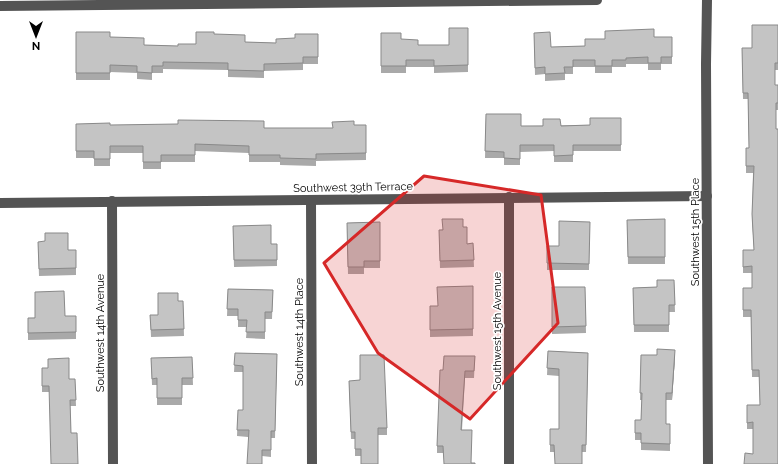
<svg xmlns="http://www.w3.org/2000/svg" width="778" height="464" font-family="Raleway,sans-serif">
<style>
.lines{fill:none;stroke-linecap:round;stroke-linejoin:round}
.minor{stroke:#545454;stroke-width:10}
.wall{fill:#a9a9a9}
.shaded-wall{fill:#898989}
.building{fill:#c4c4c4;stroke:#898989}
.marked{fill:#d62828;fill-opacity:0.2;stroke:#d62828;stroke-width:3;stroke-linejoin:round}
.labels{text-anchor:middle;stroke-width:3.5;stroke-linejoin:round;paint-order:stroke}
.street-label{font-size:11px;fill:#000;stroke:#fff}
</style>
<rect width="100%" height="100%" fill="#fff"/>
<g class="lines">
<g class="minor">
<path d="M707 0 706 64 708 464"/>
<path d="M0 6 597 0"/>
<path d="M311 200 312 464"/>
<path d="M112 201 113 464"/>
<path d="M0 203 707 196"/>
<path d="M509 464V197"/>
</g>
</g>
<g class="wall">
<path d="M778 25V70H775V85H778V110H776L778 464 753 454V429H747V405H760L759 377H752L751 317H743V288H752V273H743V250H754L752 221 753 173H746V148H749L748 99H743L742 48H752Z"/>
<path d="M468 28V72L434 73V67H406V73H381V33L418 45H449Z"/>
<path d="M76 32 110 37 144 45 178 46 196 44 214 34 245 42 276 43 318 34V64H303V70L264 71V78L228 77V70L163 69V73H152V80L137 79V73L110 72V80H76Z"/>
<path d="M534 33 551 47 585 46 654 37H672V64H661V70H648V64H626V67H612V73H595V67H573V74H565V80L545 81V74L535 75Z"/>
<path d="M486 114 521 126 590 125 621 118V151H573V162H554V151L520 152V165H504V158H485Z"/>
<path d="M76 124 110 125 264 128H332L354 125H366V160L316 161V166L280 165V162H249V153L195 151V162H161V169H143V153H110V166H94V158H76Z"/>
<path d="M665 219V264H628L627 220Z"/>
<path d="M380 222V268H364V274H348L347 223Z"/>
<path d="M590 222 589 270H547V246H559Z"/>
<path d="M233 226 271 244H277V266L234 267Z"/>
<path d="M463 227 467 244 473 243 474 267 440 268 439 230Z"/>
<path d="M38 242 68 250H76V275L39 276Z"/>
<path d="M674 280 675 312H669V332H634L633 288 657 287Z"/>
<path d="M473 286V336L430 337V306H438Z"/>
<path d="M552 287H585L586 333 552 334Z"/>
<path d="M228 289 273 290 272 319H265V339L246 338 247 327H238V316H227Z"/>
<path d="M178 301H183L184 336 151 337 150 315H158Z"/>
<path d="M76 316V339L28 340V318Z"/>
<path d="M548 351 588 353 586 452H550V429H559V376L547 375Z"/>
<path d="M235 353 277 354 275 438H271V457L262 456 248 437 237 436 238 410H243V372H234Z"/>
<path d="M641 355 675 357 672 400H666V424H670V451L641 450V440H635V420H641L642 400H640Z"/>
<path d="M475 356 474 378H465L462 430 471 463 475 464 443 453H437V446L443 370Z"/>
<path d="M192 357 193 385H182V405H157V385H152L151 358Z"/>
<path d="M42 368 69 379H75L76 406H70L71 433 78 464 49 392H42Z"/>
<path d="M349 381 387 428V435H378L361 456H355V439H351Z"/>
</g>
<path class="shaded-wall" d="M675 350V357L672 400V393Z"/>
<g class="building">
<path d="M752 25H778V63H775V85H778V103H776V129H778V464H744L745 453 753 454V422L747 423V405H760L759 370H752L751 310H743V288H752V266L743 267V250H754L752 214 754 166H746V148H749L748 93H743L742 48H752Z"/>
<path d="M449 28H468V65L434 66V60H406V66H381V33H401V39L418 40V45H449Z"/>
<path d="M654 29V37H672V57H661V63H648V57L626 58V60H612V66H595V60H573V67H564L565 73 545 74V67L535 68 534 33 550 32 551 47 585 46V39H605V31Z"/>
<path d="M76 32H110V37L144 38V45L178 46V44H196V32H214V34L245 35V42L276 43V39L295 38V34H318V57H303V63L264 64V71L228 70V63L163 62V66H152V73L137 72V66L110 65V73H76Z"/>
<path d="M486 114H521V126H543V119H560L561 126 590 125V118H621V145H573V155L554 156V145H520V159L504 158V152L485 151Z"/>
<path d="M178 120 264 121V128H333L332 122 354 121V125H366V153L316 154V159L280 158V155H249V146L195 144V155H161V162H143V146H110V159H94V151H76V124L110 123V125L178 124Z"/>
<path d="M442 219H463V227H467V244L473 243 474 260 440 261 439 230H443Z"/>
<path d="M665 219V257H628L627 220Z"/>
<path d="M559 221 590 222 589 264 547 263V246H559Z"/>
<path d="M380 222V261H364V267H348L347 223Z"/>
<path d="M271 225V244H277V260H234L233 226Z"/>
<path d="M45 233H68V250H76V268L39 269 38 242 45 241Z"/>
<path d="M657 280H674L675 305H669V325H634L633 288 657 287Z"/>
<path d="M473 286V329L430 330V306H438L437 287Z"/>
<path d="M552 287H585L586 326 552 327Z"/>
<path d="M228 289 273 290 272 312H265V332H246L247 320H238V309H227Z"/>
<path d="M64 291 65 316H76V332L28 333V318H35V292Z"/>
<path d="M158 293H178V301H183L184 329 151 330 150 315H158Z"/>
<path d="M657 349 675 350 672 393H666V424H670V444L641 443V433H635V420H641L642 393H640L641 355H657Z"/>
<path d="M548 351 588 353 586 445H582V464H555L554 445H550V429H559V369L547 368Z"/>
<path d="M235 353 277 354 275 431H271V450H262V464H247L249 430H237L238 410H243V366L234 365Z"/>
<path d="M360 355H384L387 428H378V464H361V449H355V432H351L349 381 360 380Z"/>
<path d="M444 356H475L474 371H465L461 430H472L471 463H475V464H444L443 446H437L440 370H443Z"/>
<path d="M192 357 193 378H182V398H157V378L152 379 151 358Z"/>
<path d="M69 358V379H75L76 400H70L71 433H77L78 464H51L49 386H42V368H48V359Z"/>
</g>
<path class="marked" d="M424 176 541 195 558 323 470 419 378 353 324 263Z"/>
<g class="labels">
<g class="street-label">
<text transform="translate(353 187) rotate(-1)" y="4">Southwest 39th Terrace</text>
<text transform="translate(695 232) rotate(-90)" y="4">Southwest 15th Place</text>
<text transform="translate(497 331) rotate(-90)" y="4">Southwest 15th Avenue</text>
<text transform="translate(299 332) rotate(-90)" y="4">Southwest 14th Place</text>
<text transform="translate(100 333) rotate(-90)" y="4">Southwest 14th Avenue</text>
</g>
</g>
<g transform="translate(36 36) rotate(180)" stroke="#ffffff" stroke-width="3" paint-order="stroke">
<path d="M0-3L7 15L0 10L-7 15Z" fill="#000000"/>
<text y="-6" font-size="11" font-weight="bold" text-anchor="middle" fill="#000000">N</text>
</g>
</svg>
